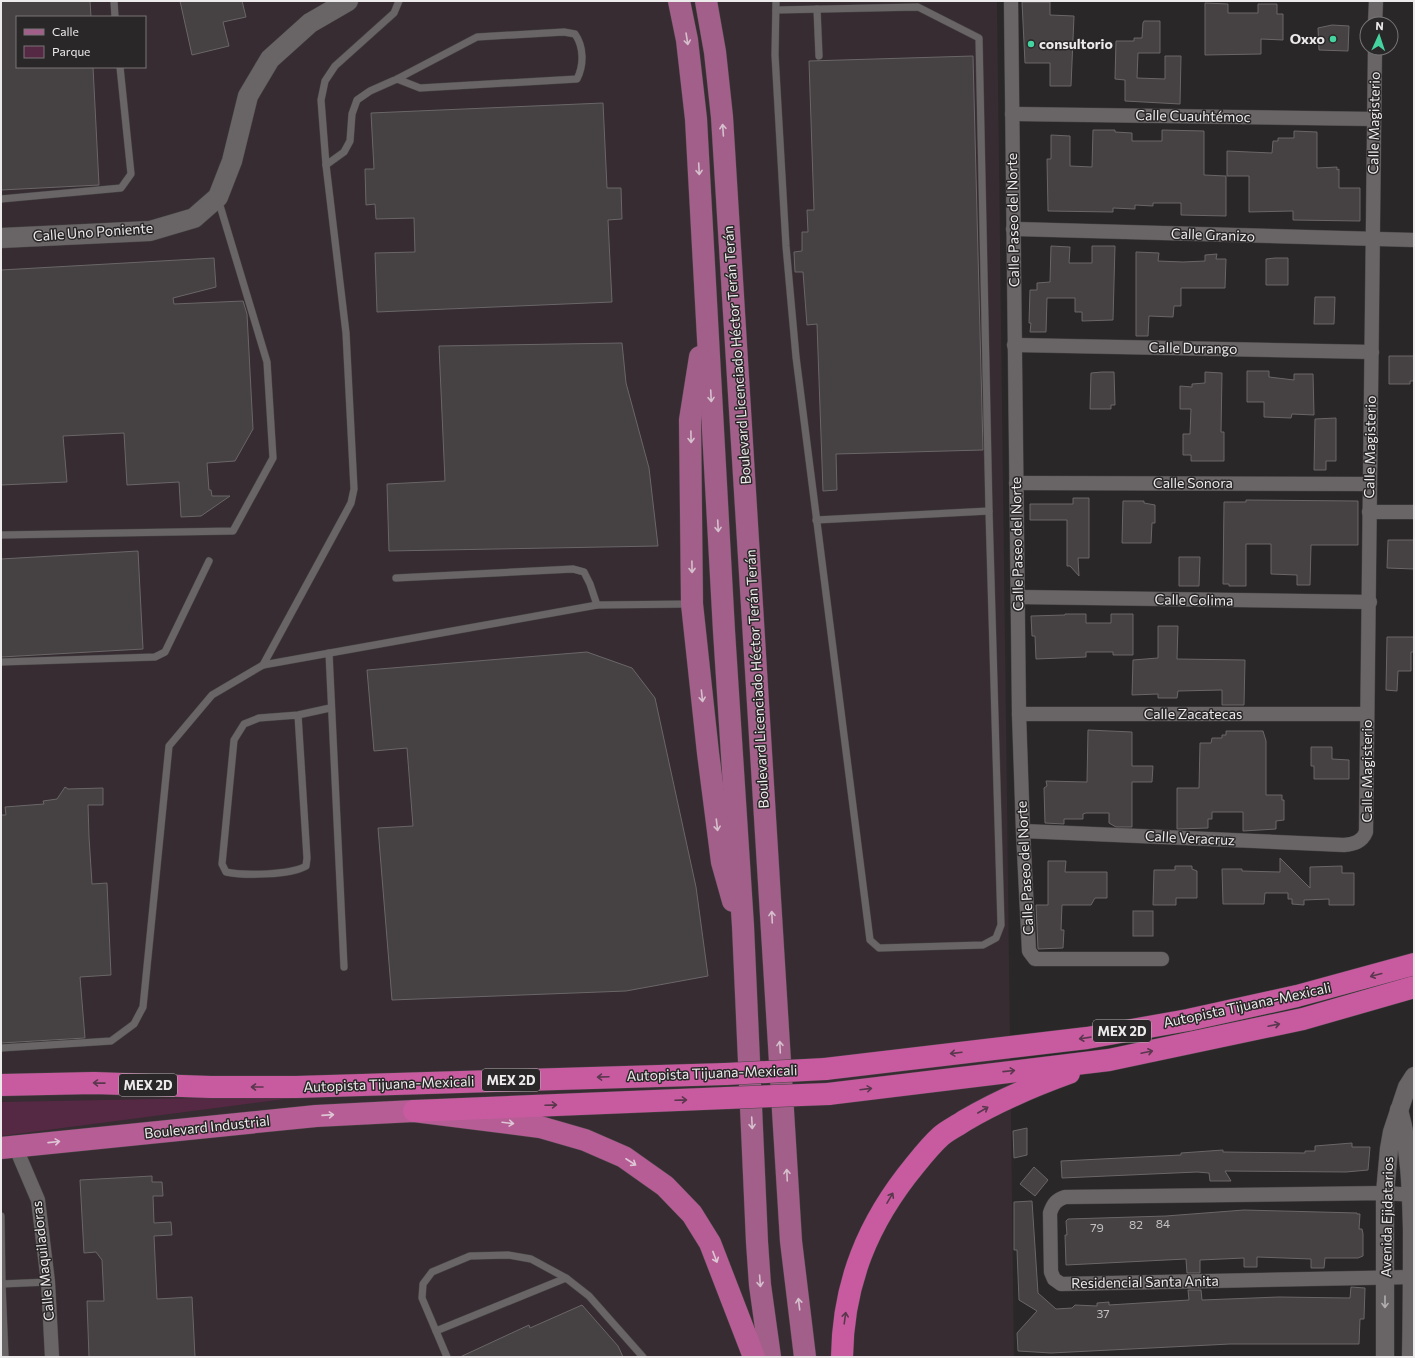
<svg xmlns="http://www.w3.org/2000/svg" width="1415" height="1358" font-family="Commissioner,sans-serif">
<style>
.built{fill:#362c31;fill-rule:evenodd}
.green{fill:#552844}
.building{fill:#464244;stroke:#6a6668}
.lines{fill:none;stroke-linecap:round;stroke-linejoin:round}
.service-casing{stroke:#474445;stroke-width:8}
.minor-casing{stroke:#474445;stroke-width:15}
.tertiary-casing{stroke:#474445;stroke-width:19}
.secondary-casing{stroke:#474445;stroke-width:21}
.primary-casing{stroke:#474445;stroke-width:23}
.trunk-casing{stroke:#474445;stroke-width:23}
.motorway-casing{stroke:#474445;stroke-width:23}
.service{stroke:#696567;stroke-width:7}
.minor{stroke:#696567;stroke-width:14}
.tertiary{stroke:#696567;stroke-width:18}
.secondary{stroke:#696567;stroke-width:20}
.primary{stroke:#a25f89;stroke-width:22}
.trunk{stroke:#b55d94;stroke-width:22}
.motorway{stroke:#c85ba0;stroke-width:22}
.motorway-bridge-casing{stroke:#474445;stroke-width:23;stroke-linecap:butt}
.motorway-bridge{stroke:#c85ba0;stroke-width:22}
.oneway{stroke:#d6c0ce}
.oneway2{stroke:#59374c}
.oneway3{stroke:#dec7d5}
.oneway4{stroke:#b1aeb0}
.poi-dot{fill:#45d49f;stroke:#2a2728;stroke-width:1.5}
.labels{text-anchor:middle;stroke-width:3;stroke-linejoin:round;paint-order:stroke}
.number-label{font-size:12px;fill:#c2c0c1}
.shield{fill:#2a2728;stroke:#b2b0b0;stroke-width:1}
.shield-label{font-size:13px;font-weight:bold;fill:#eceaeb}
.poi-label{font-size:14px;font-weight:bold;fill:#eceaeb;stroke:#2a2728;text-anchor:end}
.street-label{font-size:14px;fill:#eceaeb;stroke:#2a2728}
</style>
<rect width="100%" height="100%" fill="#2a2728"/>
<path class="built" d="M1 1H997L1014 1357H1ZM17 17H145V67H17Z"/>
<path class="green" d="M308 1096 1 1136V1102Z"/>
<g class="building">
<path d="M1 1H90L91 17H17V67H93L99 185 1 190Z"/>
<path d="M180 1H242L246 17 223 22 229 46 192 55Z"/>
<path d="M1022 2H1050V15L1074 16 1071 86H1050V63H1025Z"/>
<path d="M1205 3 1228 4V13H1258V4H1277V14H1283V40L1261 39V54L1205 55Z"/>
<path d="M1144 21H1160V53H1138L1137 78 1165 79V56H1181L1180 104 1125 101V80L1115 79 1116 41H1134V38H1142L1143 23Z"/>
<path d="M1332 25 1349 26 1348 51 1319 50 1318 28Z"/>
<path d="M973 56 983 450 836 454 837 490 823 491 817 324 807 325 803 272H795L794 252 802 251V232H808L807 210H814L809 61Z"/>
<path d="M603 103 607 188H621L622 219 608 220 612 302 377 312 375 253 415 252 414 218 376 219 375 204 366 205 365 169H374L371 113Z"/>
<path d="M1093 130H1115V132L1132 133V141H1162V130L1204 131V175L1226 176V216L1181 215V203H1153V206L1135 205V209L1113 208V212L1048 211 1047 159H1051V135L1070 136V166L1092 167Z"/>
<path d="M1294 131 1317 132V168L1337 167V170L1339 169V188H1360V221L1293 220V211L1249 212V176H1227V151L1272 153 1273 141H1278V138H1294Z"/>
<path d="M1051 246 1070 247 1069 263H1092V246H1115L1113 320 1082 321V312H1075V298H1047L1046 332H1030L1031 323H1029L1030 290H1037V283L1050 282Z"/>
<path d="M1136 252 1159 253 1158 261 1183 262 1205 261V255L1217 254 1216 259H1226L1225 288H1181V306H1174L1173 317 1149 316 1148 336H1136Z"/>
<path d="M214 258 216 287 173 298 174 304 243 301 247 314 253 429 235 461 207 463 209 490H211L212 496H230L201 516 181 517 179 482 127 485 124 433 63 436 67 482 1 485V270Z"/>
<path d="M1275 258H1288V285H1266V259Z"/>
<path d="M1315 297H1335L1334 324H1314Z"/>
<path d="M622 343 626 383 649 468 658 546 389 551 387 484 445 481 439 346Z"/>
<path d="M1389 356H1414V381H1410V384H1389Z"/>
<path d="M1247 371H1269V377L1294 380V374H1313L1314 415 1292 414 1291 418 1264 417V402H1247Z"/>
<path d="M1102 372H1114L1115 405H1111V409H1090L1091 373Z"/>
<path d="M1205 372 1222 373 1221 432H1224V461H1191V455H1183V434H1190L1191 409H1180V386L1192 387V384L1205 383Z"/>
<path d="M1336 418V461H1326V470H1314L1315 419Z"/>
<path d="M1073 498H1089V558H1078L1079 576 1070 566H1067V520H1030V504H1073Z"/>
<path d="M1246 500 1358 501V545H1311L1310 585H1297V575L1271 574V544H1246V586H1229V584H1223L1224 502H1246Z"/>
<path d="M1123 501H1144V503L1155 505V523H1152L1151 543H1122Z"/>
<path d="M1388 540H1414V569L1387 568Z"/>
<path d="M138 551 143 649 1 657V559Z"/>
<path d="M1179 557H1200L1199 586H1179Z"/>
<path d="M1065 614H1086V623H1111V614H1133V655H1113V652H1086V657L1036 659 1035 636H1032L1031 616 1065 615Z"/>
<path d="M1158 626H1178L1177 659 1245 660 1244 705H1222V690L1178 691 1177 698H1158V694L1132 695 1133 660 1158 658Z"/>
<path d="M1387 637H1414V652H1411V671H1398L1397 691 1386 690Z"/>
<path d="M587 652 632 668 655 698 696 887 708 976 626 991 392 1000 378 828 413 826 407 748 374 751 367 670Z"/>
<path d="M1088 730 1132 732V766H1153L1152 782H1132V827H1116L1109 823V813H1086L1083 814V819H1064V824L1045 823 1044 788 1047 786 1046 781 1087 782Z"/>
<path d="M1226 731H1263L1266 741V795H1282V800H1284V820L1276 821V829L1243 831V812H1212V819H1208V828L1177 829V788H1199L1200 743H1211L1212 738H1222V735H1226Z"/>
<path d="M1311 747H1332V759L1349 760V779H1314V766H1311Z"/>
<path d="M65 787 68 789 103 788V805H88L89 837 92 884 107 883 111 975 80 977 85 1038 1 1043V815H6L5 807 44 804 43 801 57 799Z"/>
<path d="M1280 858 1310 888V867L1342 866V873H1354V905H1329V899L1304 900V905L1292 904V899H1288V893H1265L1264 904H1223L1222 869H1242V871L1280 872Z"/>
<path d="M1048 861H1066L1065 872H1107V898H1095L1091 905H1062L1061 930H1064L1063 948 1038 949 1036 905H1048Z"/>
<path d="M1175 866H1192V869L1197 871V898H1176V905H1153L1154 870H1175Z"/>
<rect x="1133" y="911" width="20" height="25"/>
<path d="M1027 1128V1155L1014 1158 1013 1131Z"/>
<path d="M1352 1143V1147H1370L1368 1170 1346 1172 1225 1171 1231 1181H1210L1209 1173 1197 1172 1062 1178 1061 1161 1181 1155V1153L1223 1150V1152L1305 1153V1151H1315V1146Z"/>
<path d="M1034 1167 1048 1180 1035 1196 1020 1184Z"/>
<path d="M152 1176V1182H162L163 1196H153L154 1223 171 1222 172 1235 154 1236 157 1299 192 1297 195 1357H89L87 1301H104L102 1260 96 1252 84 1253 80 1180Z"/>
<path d="M1032 1201 1038 1293 1056 1309 1072 1308 1075 1305 1097 1306V1303L1109 1302V1305L1189 1300 1188 1290H1201L1202 1300 1279 1297 1350 1298 1351 1287 1365 1288 1364 1319H1360L1359 1344H1230L1051 1353 1018 1351 1017 1333 1037 1311 1019 1300 1017 1250H1014V1202Z"/>
<path d="M1244 1210 1357 1213V1214H1360L1359 1229H1362L1363 1234V1256L1358 1258H1325L1324 1268H1311V1259L1257 1257V1267H1244V1258L1200 1260V1273H1187L1186 1259 1066 1265 1065 1235H1067L1066 1221 1068 1219 1166 1216Z"/>
<path d="M582 1305 618 1346 623 1357H460L529 1325 530 1328Z"/>
</g>
<g class="lines">
<defs>
<g id="service">
<path d="M114 1 115 17"/>
<path d="M776 1 775 55 786 246 796 357 870 940 879 948 983 945 996 938 1001 925 989 511"/>
<path d="M817 9 819 56"/>
<path d="M776 10 918 7 979 38 989 511 816 520"/>
<path d="M326 165 344 152 350 141 352 114 357 100 370 91 397 79 477 37 564 32 575 34C584 47 584 65 577 79L420 88 397 79"/>
<path d="M1 199 121 188 131 174 120 67"/>
<path d="M1 535 233 531 273 458 267 362 218 199"/>
<path d="M396 578 573 569 584 572 590 584 597 605"/>
<path d="M329 653 344 967"/>
<path d="M1 662 155 657 165 652 209 561"/>
<path d="M263 665 344 516 351 503 354 489 346 333 326 165 321 100 325 81 335 66 394 13 399 1"/>
<path d="M298 715 307 858 306 866C291 875 244 876 226 872L222 864 234 740 244 724 259 718 298 715 330 708"/>
<path d="M1 1048 111 1041 134 1024 143 1007 169 746 212 695 263 665 597 605 690 604"/>
<path d="M1 1216 2 1284 48 1282"/>
<path d="M2 1284 5 1357"/>
<path d="M436 1331 422 1298 423 1284 432 1272 470 1256 508 1255 531 1259 566 1278"/>
<path d="M447 1357 436 1331 566 1278 589 1296 643 1357"/>
</g>
<g id="minor">
<path d="M1011 1 1019 714 1023 831 1029 951 1035 959H1162"/>
<path d="M1375 24 1376 1"/>
<path d="M1012 114 1374 119"/>
<path d="M1013 229 1414 240"/>
<path d="M1014 345 1372 352"/>
<path d="M1016 483 1370 484"/>
<path d="M1369 512H1414"/>
<path d="M1018 597 1370 602"/>
<path d="M1019 714H1367"/>
<path d="M1023 831 1344 845C1354 844 1362 842 1366 832L1375 48"/>
<path d="M15 1146 38 1200 48 1282 52 1357"/>
<path d="M1413 1277 1061 1284 1054 1279 1051 1272 1050 1213C1053 1204 1056 1200 1065 1197L1385 1193 1414 1195"/>
</g>
<g id="tertiary">
<path d="M1399 1110C1410 1149 1411 1189 1412 1229 1412 1271 1412 1314 1411 1357"/>
<path d="M1385 1357V1193L1389 1149 1392 1132 1407 1087 1414 1076"/>
</g>
<path id="secondary" d="M1 238 150 231 194 218 218 197 232 161 248 96 270 59 310 23 348 1"/>
<g id="primary">
<path d="M679 1 687 40 696 119 724 631 743 926 757 1242 760 1285 770 1357"/>
<path d="M706 1 715 52 722 117 791 1241 805 1357"/>
<path d="M700 357 690 420 692 604 708 753 722 862 733 901"/>
</g>
<path id="trunk" d="M1 1148 316 1116 414 1111 540 1127 585 1140 624 1157 665 1186 692 1214 710 1243 754 1357"/>
<g id="motorway">
<path d="M825 1069 1087 1038 1188 1020 1297 996 1414 964"/>
<path d="M1 1085 94 1083 211 1087H296L726 1074"/>
<path d="M828 1094 1109 1060 1303 1019 1414 987"/>
<path d="M414 1111 727 1098"/>
<path d="M842 1357C843 1283 868 1222 915 1165 923 1155 932 1144 941 1136 948 1130 957 1126 964 1121 998 1101 1033 1086 1069 1073"/>
</g>
</defs>
<use href="#service" class="service-casing"/>
<use href="#minor" class="minor-casing"/>
<use href="#tertiary" class="tertiary-casing"/>
<use href="#secondary" class="secondary-casing"/>
<use href="#primary" class="primary-casing"/>
<use href="#trunk" class="trunk-casing"/>
<use href="#motorway" class="motorway-casing"/>
<use href="#service" class="service"/>
<use href="#minor" class="minor"/>
<use href="#tertiary" class="tertiary"/>
<use href="#secondary" class="secondary"/>
<use href="#primary" class="primary"/>
<use href="#trunk" class="trunk"/>
<use href="#motorway" class="motorway"/>
<defs>
<g id="motorway-bridge">
<path d="M726 1074 825 1069"/>
<path d="M727 1098 828 1094"/>
</g>
</defs>
<use href="#motorway-bridge" class="motorway-bridge-casing"/>
<use href="#motorway-bridge" class="motorway-bridge"/>
</g>
<defs><path id="oneway-shaft" d="M-6 0H5M1.5-3L5.5 0L1.5 3" fill="none" stroke-width="1.6" stroke-linecap="round" stroke-linejoin="round"/></defs>
<g class="oneway">
<use href="#oneway-shaft" transform="translate(687 39) rotate(81)"/>
<use href="#oneway-shaft" transform="translate(723 130) rotate(-94)"/>
<use href="#oneway-shaft" transform="translate(699 169) rotate(87)"/>
<use href="#oneway-shaft" transform="translate(711 396) rotate(87)"/>
<use href="#oneway-shaft" transform="translate(691 437) rotate(89)"/>
<use href="#oneway-shaft" transform="translate(718 526) rotate(87)"/>
<use href="#oneway-shaft" transform="translate(692 567) rotate(89)"/>
<use href="#oneway-shaft" transform="translate(702 696) rotate(84)"/>
<use href="#oneway-shaft" transform="translate(717 825) rotate(83)"/>
<use href="#oneway-shaft" transform="translate(772 917) rotate(-93)"/>
<use href="#oneway-shaft" transform="translate(780 1047) rotate(-93)"/>
<use href="#oneway-shaft" transform="translate(752 1123) rotate(87)"/>
<use href="#oneway-shaft" transform="translate(787 1175) rotate(-93)"/>
<use href="#oneway-shaft" transform="translate(760 1281) rotate(86)"/>
<use href="#oneway-shaft" transform="translate(799 1304) rotate(-97)"/>
</g>
<g class="oneway2">
<use href="#oneway-shaft" transform="translate(1376 975) rotate(165)"/>
<use href="#oneway-shaft" transform="translate(1274 1025) rotate(-12)"/>
<use href="#oneway-shaft" transform="translate(1085 1038) rotate(172)"/>
<use href="#oneway-shaft" transform="translate(1147 1052) rotate(-12)"/>
<use href="#oneway-shaft" transform="translate(956 1053) rotate(173)"/>
<use href="#oneway-shaft" transform="translate(1009 1071) rotate(-6)"/>
<use href="#oneway-shaft" transform="translate(603 1077) rotate(178)"/>
<use href="#oneway-shaft" transform="translate(99 1083) rotate(-179)"/>
<use href="#oneway-shaft" transform="translate(257 1087) rotate(180)"/>
<use href="#oneway-shaft" transform="translate(866 1089) rotate(-7)"/>
<use href="#oneway-shaft" transform="translate(681 1100) rotate(-2)"/>
<use href="#oneway-shaft" transform="translate(551 1105) rotate(-2)"/>
<use href="#oneway-shaft" transform="translate(983 1110) rotate(-30)"/>
<use href="#oneway-shaft" transform="translate(890 1198) rotate(-60)"/>
<use href="#oneway-shaft" transform="translate(845 1318) rotate(-82)"/>
</g>
<g class="oneway3">
<use href="#oneway-shaft" transform="translate(328 1115) rotate(-4)"/>
<use href="#oneway-shaft" transform="translate(508 1123) rotate(7)"/>
<use href="#oneway-shaft" transform="translate(54 1142) rotate(-6)"/>
<use href="#oneway-shaft" transform="translate(631 1162) rotate(33)"/>
<use href="#oneway-shaft" transform="translate(715 1257) rotate(69)"/>
</g>
<use class="oneway4" href="#oneway-shaft" transform="translate(1385 1302) rotate(90)"/>
<g class="poi-dot">
<circle cx="1333" cy="39" r="4"/>
<circle cx="1031" cy="44" r="4"/>
</g>
<g class="labels">
<g class="number-label">
<text x="1163" y="1228">84</text>
<text x="1136" y="1229">82</text>
<text x="1097" y="1232">79</text>
<text x="1103" y="1318">37</text>
</g>
<g class="shield">
<rect x="1093" y="1020" width="58" height="22" rx="3"/>
<rect x="482" y="1069" width="58" height="22" rx="3"/>
<rect x="119" y="1074" width="58" height="22" rx="3"/>
</g>
<g class="shield-label">
<text x="1122" y="1036">MEX 2D</text>
<text x="511" y="1085">MEX 2D</text>
<text x="148" y="1090">MEX 2D</text>
</g>
<g class="poi-label">
<text x="1325" y="44">Oxxo</text>
<text x="1039" y="49" text-anchor="start">consultorio</text>
</g>
<g class="street-label">
<text transform="translate(1193 116) rotate(1)" y="5">Calle Cuauhtémoc</text>
<text transform="translate(1374 123) rotate(-89)" y="5">Calle Magisterio</text>
<text transform="translate(1013 220) rotate(-91)" y="5">Calle Paseo del Norte</text>
<text transform="translate(93 232) rotate(-4)" y="5">Calle Uno Poniente</text>
<text transform="translate(1213 235) rotate(2)" y="5">Calle Granizo</text>
<text transform="translate(1193 348) rotate(1)" y="5">Calle Durango</text>
<text transform="translate(737 355) rotate(-94)" y="5">Boulevard Licenciado Héctor Terán Terán</text>
<text transform="translate(1370 447) rotate(-89)" y="5">Calle Magisterio</text>
<text x="1193" y="488">Calle Sonora</text>
<text transform="translate(1017 544) rotate(-91)" y="5">Calle Paseo del Norte</text>
<text transform="translate(1194 600) rotate(1)" y="5">Calle Colima</text>
<text transform="translate(757 679) rotate(-93)" y="5">Boulevard Licenciado Héctor Terán Terán</text>
<text x="1193" y="719">Calle Zacatecas</text>
<text transform="translate(1367 771) rotate(-90)" y="5">Calle Magisterio</text>
<text transform="translate(1190 838) rotate(3)" y="5">Calle Veracruz</text>
<text transform="translate(1025 868) rotate(-93)" y="5">Calle Paseo del Norte</text>
<text transform="translate(1247 1005) rotate(-12)" y="5">Autopista Tijuana-Mexicali</text>
<text transform="translate(712 1073) rotate(-2)" y="5">Autopista Tijuana-Mexicali</text>
<text transform="translate(389 1084) rotate(-2)" y="5">Autopista Tijuana-Mexicali</text>
<text transform="translate(207 1127) rotate(-6)" y="5">Boulevard Industrial</text>
<text transform="translate(1387 1217) rotate(-89)" y="5">Avenida Ejidatarios</text>
<text transform="translate(43 1261) rotate(-96)" y="5">Calle Maquiladoras</text>
<text transform="translate(1145 1282) rotate(-1)" y="5">Residencial Santa Anita</text>
</g>
</g>
<rect width="1415" height="1358" fill="none" stroke="#eceaeb" stroke-width="4"/>
<rect x="16" y="16" width="130" height="52" fill="#2a2728" stroke="#787576"/>
<rect x="24" y="29" width="20" height="6" fill="#a25f89" stroke="#787576"/>
<text x="52" y="36" font-size="12" fill="#eceaeb">Calle</text>
<rect x="24" y="46" width="20" height="12" fill="#552844" stroke="#787576"/>
<text x="52" y="56" font-size="12" fill="#eceaeb">Parque</text>
<g transform="translate(1379 36) rotate(3)"><circle r="19" fill="#2a2728" stroke="#787576"/>
<path d="M0-3L7 15L0 10L-7 15Z" fill="#45d49f"/>
<text y="-6" font-size="11" font-weight="bold" text-anchor="middle" fill="#eceaeb">N</text>
</g>
</svg>
